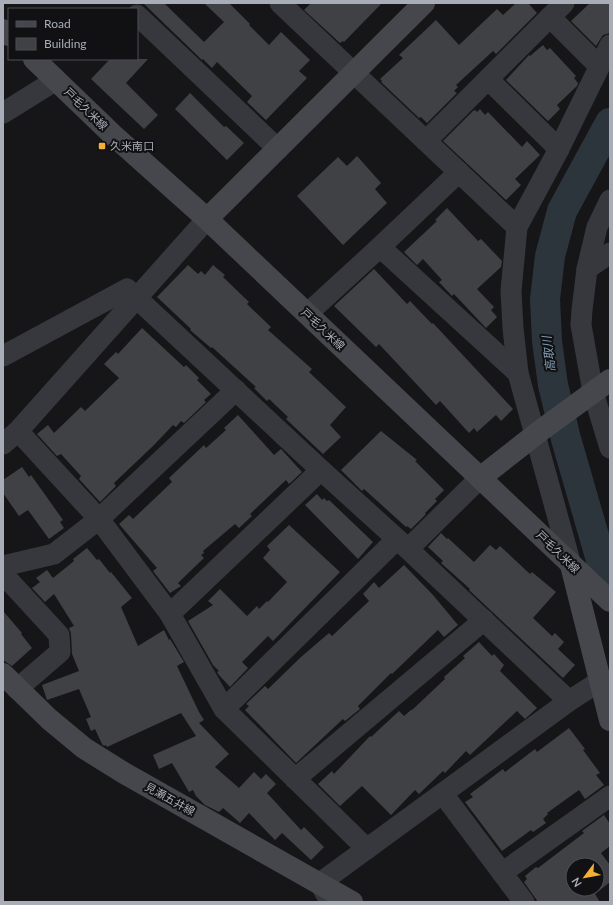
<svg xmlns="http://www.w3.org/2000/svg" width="613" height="905" font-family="Lato,'Noto Sans JP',sans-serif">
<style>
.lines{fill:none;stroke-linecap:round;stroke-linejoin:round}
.river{stroke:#2c353c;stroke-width:30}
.building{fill:#404145;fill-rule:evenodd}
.street{stroke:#37383d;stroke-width:21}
.secondary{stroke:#45474d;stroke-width:22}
.poi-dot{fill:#f2b134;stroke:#111113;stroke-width:1.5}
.labels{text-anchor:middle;stroke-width:4;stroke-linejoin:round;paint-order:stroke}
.street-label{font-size:11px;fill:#a8adb8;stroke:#111113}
.poi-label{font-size:11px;fill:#a8adb8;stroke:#111113;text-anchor:start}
.water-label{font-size:12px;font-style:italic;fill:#7f9bb3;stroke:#111113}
</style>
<rect width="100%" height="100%" fill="#161618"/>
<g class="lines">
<path class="river" d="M610 123 562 211 550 256 545 299 547 341 553 385 566 439 610 591"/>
</g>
<g class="building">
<path d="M143 3H164L204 42 224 22 204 3H229L250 24 249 25 269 45 281 32 310 60 299 71 307 78 266 120 247 102 252 96 217 62 212 68 203 59 202 60Z"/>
<path d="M311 3H382L344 42 343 41 340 43 304 10Z"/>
<path d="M516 3H528L537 13 496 54 493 51 456 85 458 87 454 91 457 93 427 123 421 117 419 118 381 82 382 81 380 79 403 58 399 55 436 20 459 45 497 9 503 15Z"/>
<path d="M590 3H610V33L603 35 596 46 571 21Z"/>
<path d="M543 45 547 50 550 48 576 76 574 78 578 83 577 86 557 105 560 109 548 121 506 80 529 55 530 56Z"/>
<path d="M110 59H148L126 83 158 115 144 129 91 79Z"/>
<path d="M190 93 224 127 226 126 244 143 227 160 175 109Z"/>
<path d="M480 109 485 115 488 112 522 147 527 141 540 155 515 179 521 185 506 200 443 141 473 111 475 110 477 112Z"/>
<path d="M357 156 381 183 375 189 387 203 343 245 297 196 338 157 347 166Z"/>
<path d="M447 208 478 241 481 239 502 261 501 267 477 289 494 307 491 310 497 317 486 328 454 294 452 296 439 282 442 280 423 259 417 265 404 252 437 221 435 220Z"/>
<path d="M188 265 198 274 201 271 205 275 213 265 225 275 223 277 249 302 247 304 271 327 268 330 312 369 309 372 346 407 330 425 341 437 323 454 286 419 288 417 269 399 267 401 254 388 256 387 212 347 211 348 190 330 191 329 157 297Z"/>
<path d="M374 269 407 304 410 301 432 324 433 323 513 409 501 421 496 415 477 432 474 428 469 433 440 401 436 405 379 344 376 347 334 306Z"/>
<path d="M142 328 184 367 186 365 199 378 197 380 211 394 204 400 206 402 184 423 181 421 176 427 173 425 154 445 114 483 116 486 100 502 79 479 81 476 61 454 57 456 37 434 48 425 54 433 81 407 85 411 119 378 104 364 116 352 118 354Z"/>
<path d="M238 415 274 455 281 449 302 472 289 484 286 480 250 514 252 516 239 528 235 524 203 551 204 553 201 555 204 558 178 583 181 586 170 593 153 571 157 568 119 524 129 515 133 519 172 482 169 478 204 445 206 448 226 430 224 428Z"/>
<path d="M381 431 417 460 415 461 444 490 435 499 437 501 425 513 426 514 411 529 407 526 406 527 364 489 362 491 341 470Z"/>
<path d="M22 467 29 477 31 475 63 520 60 522 64 528 49 539 28 510 19 516 3 493V480Z"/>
<path d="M317 494 322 500 324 498 327 501 329 500 373 542 358 559 305 505Z"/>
<path d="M289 525 340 572 273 641 268 636 242 662 248 668 230 687 219 675 217 672 219 671 213 665 188 621 213 605 208 601 220 589 247 616 257 606 259 609 267 601 268 602 287 582 263 558 270 550 267 546Z"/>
<path d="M441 533 447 539 448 538 474 562 490 545 496 550 500 546 530 574 532 572 556 592 533 618 552 636 555 633 564 642 558 649 575 665 563 678 469 590 470 589 441 563 443 561 428 547Z"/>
<path d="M87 548 97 560 99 559 110 573 111 572 132 598 121 607 138 646 164 630 169 640 170 639 184 662 177 666 199 712 204 720 199 723 229 754 215 767 239 788 254 772 261 779 266 774 276 784 267 793 301 830 304 827 324 847 311 860 282 833 275 840 249 813 240 823 223 808 219 812 205 805 196 796 193 790 189 792 172 763 159 769 153 755 196 736 181 713 107 747 106 745 104 746 102 744 95 729 91 731 86 719 91 717 79 689 47 700 42 685 79 671 72 654 71 634 69 628 74 626 54 594 45 602 32 588 40 582 36 578 47 570 53 578 74 561 73 559Z"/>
<path d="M404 565 433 595 458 625 444 637 438 630 392 674 391 673 358 706 360 709 345 721 343 719 296 763 245 710 249 706 246 704 265 686 268 689 301 657 329 633 332 636 369 601 363 594 374 582 379 588Z"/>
<path d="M3 611 22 633 21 634 32 648 12 666 3 660Z"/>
<path d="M479 642 492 656 494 654 504 665 500 671 537 708 525 719 517 711 470 755 466 751 445 773 443 771 419 794 415 790 391 815 362 786 340 806 318 784 332 771 334 774 370 736 371 737 399 711 404 716 411 710H412L445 679 444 677 465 658 463 656Z"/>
<path d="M569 728 585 749 583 750 600 773 596 775 604 785 585 799 579 790 547 813 548 814 543 819 546 823 533 832 531 830 502 851 465 802 473 797 470 794 503 769 505 772 535 749 537 752Z"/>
<path d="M604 815 610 824V846L601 853 610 865V882L595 894 600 902H538L524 882 527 879 525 876 536 867 538 868 584 833 582 831ZM573 865H597V889H573Z"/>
</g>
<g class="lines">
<g class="street">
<path d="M280 3 517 227"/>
<path d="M137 15 278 149"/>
<path d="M550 17 599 66"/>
<path d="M488 79 559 149"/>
<path d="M3 113 56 80"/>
<path d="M426 141 564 3"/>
<path d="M610 200 597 227 587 269 582 310 581 325 593 392 610 448"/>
<path d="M380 247 518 373"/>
<path d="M587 269 610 253"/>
<path d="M307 314 380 247 459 172"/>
<path d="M3 356 127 289 321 470 408 549 569 701"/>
<path d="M18 431 99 519 170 614 224 709 367 849"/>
<path d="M3 444 18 431 207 219"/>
<path d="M408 549 480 478"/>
<path d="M571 565 518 373 513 328 511 291 517 227 559 149 610 45"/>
<path d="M3 566 54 554 99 519 236 390"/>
<path d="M3 574 59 635 60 652 17 689"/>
<path d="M170 614 321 470"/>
<path d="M224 709 397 539"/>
<path d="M295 779 484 620"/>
<path d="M443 794 524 902"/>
<path d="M502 873 610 796"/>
<path d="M328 898 320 883 569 701 600 681"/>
</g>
<g class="secondary">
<path d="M3 30 9 35"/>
<path d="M34 59 113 135 207 219 610 601"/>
<path d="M207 219 424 3"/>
<path d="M480 478 540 431 610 380"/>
<path d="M571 565 610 720"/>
<path d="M3 674 49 719 84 748 124 773 352 902"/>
</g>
</g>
<rect class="poi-dot" x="98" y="142" width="8" height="8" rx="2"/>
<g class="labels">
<g class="street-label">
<text transform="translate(86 109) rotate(44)" y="4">戸毛久米線</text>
<text transform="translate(323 329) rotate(43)" y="4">戸毛久米線</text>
<text transform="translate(558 552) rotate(44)" y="4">戸毛久米線</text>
<text transform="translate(170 799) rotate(29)" y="4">見瀬五井線</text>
</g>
<g class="poi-label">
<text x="110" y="150">久米南口</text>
</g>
<g class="water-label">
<text transform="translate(549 354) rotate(-97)" y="4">高取川</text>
</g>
</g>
<rect width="613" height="905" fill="none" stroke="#a8adb8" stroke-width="8"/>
<rect x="8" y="8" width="130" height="52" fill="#111113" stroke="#4d4f55"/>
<rect x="16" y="21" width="20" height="6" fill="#45474d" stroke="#4d4f55"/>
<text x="44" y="28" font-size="12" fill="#a8adb8">Road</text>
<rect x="16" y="38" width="20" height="12" fill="#404145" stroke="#4d4f55"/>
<text x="44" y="48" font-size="12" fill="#a8adb8">Building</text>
<g transform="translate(585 877) rotate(238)"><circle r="19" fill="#111113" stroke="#4d4f55"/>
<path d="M0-3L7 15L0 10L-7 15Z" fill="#f2b134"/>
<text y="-6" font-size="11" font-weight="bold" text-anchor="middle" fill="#a8adb8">N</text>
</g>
</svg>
